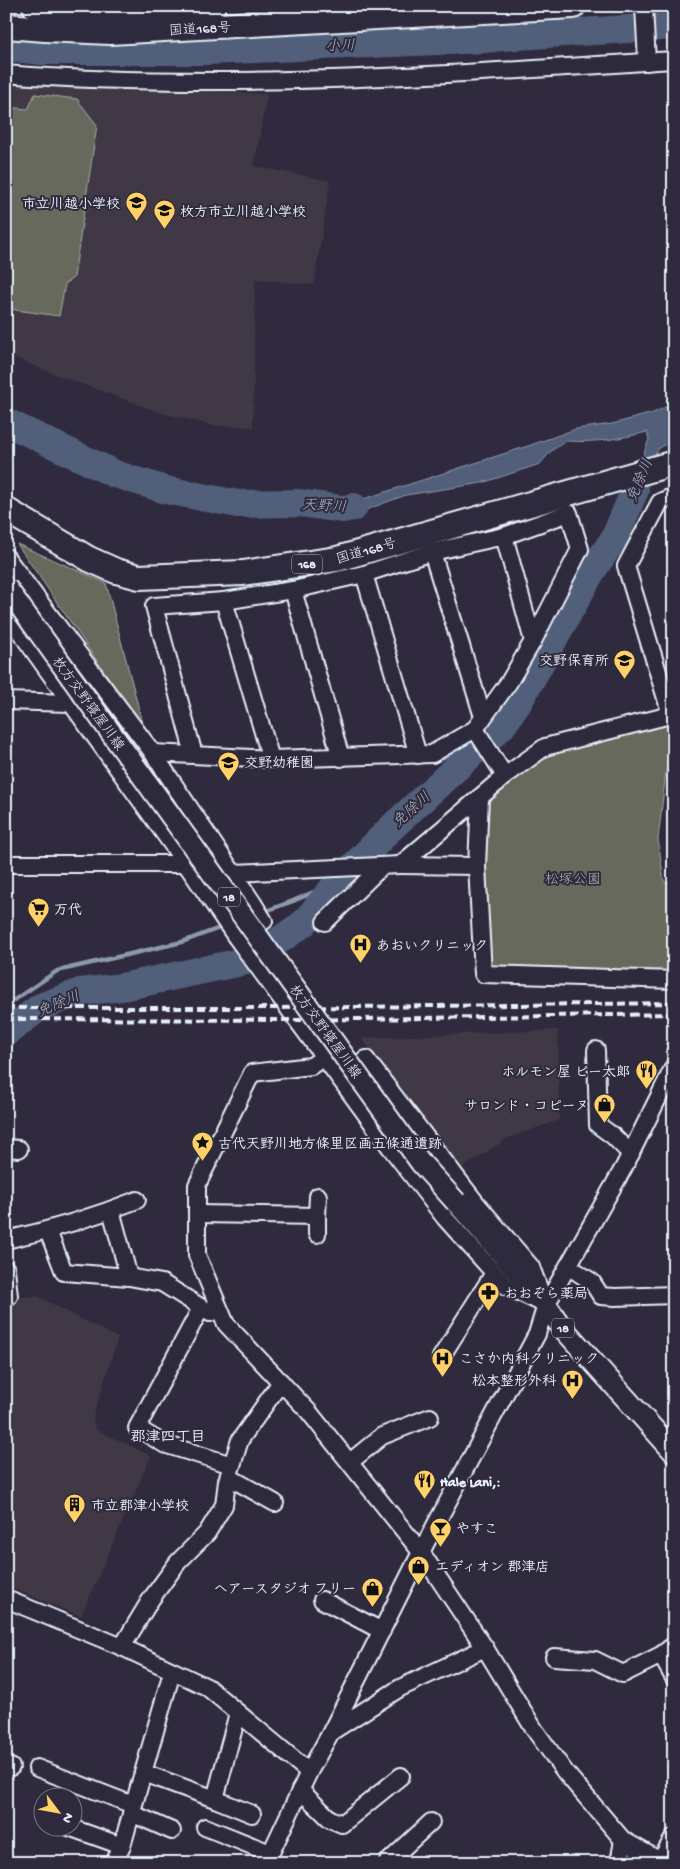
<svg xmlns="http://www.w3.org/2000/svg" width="680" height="1869" font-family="'Gochi Hand','Klee One',sans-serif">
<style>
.built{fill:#403945}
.green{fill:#66695b;stroke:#a7adaa}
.water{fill:#515e7a;stroke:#8d99ac}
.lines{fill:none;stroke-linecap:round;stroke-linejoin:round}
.stream{stroke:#8d99ac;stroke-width:4.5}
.river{stroke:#515e7a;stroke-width:28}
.minor-casing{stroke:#e8f1f8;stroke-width:20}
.major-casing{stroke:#e8f1f8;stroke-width:24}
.highway-casing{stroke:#e8f1f8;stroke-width:28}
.minor{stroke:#2f2a3d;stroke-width:16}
.major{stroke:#2f2a3d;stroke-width:20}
.highway{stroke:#2f2a3d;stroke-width:24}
.rail{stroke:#e8f1f8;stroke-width:4;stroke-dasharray:8 4;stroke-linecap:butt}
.major-bridge-casing{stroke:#e8f1f8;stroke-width:24;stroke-linecap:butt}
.major-bridge{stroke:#2f2a3d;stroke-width:20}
.labels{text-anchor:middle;stroke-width:4;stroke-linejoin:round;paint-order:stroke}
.shield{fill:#2f2a3d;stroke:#b0b5c0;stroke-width:1}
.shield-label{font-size:12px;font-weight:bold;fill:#e8f1f8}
.street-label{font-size:14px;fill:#e8f1f8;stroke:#2f2a3d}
.poi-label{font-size:14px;font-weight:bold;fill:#e8f1f8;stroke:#2f2a3d;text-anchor:start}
.park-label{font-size:14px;fill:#aeb4b1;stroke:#2f2a3d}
.water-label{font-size:15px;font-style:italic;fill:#acb6c6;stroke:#2f2a3d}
.neighbourhood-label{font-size:15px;font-weight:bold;fill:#e8f1f8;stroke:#2f2a3d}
</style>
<rect width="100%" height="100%" fill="#2f2a3d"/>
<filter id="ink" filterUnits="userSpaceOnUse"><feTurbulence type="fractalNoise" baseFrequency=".02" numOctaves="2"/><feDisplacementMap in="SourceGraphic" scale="10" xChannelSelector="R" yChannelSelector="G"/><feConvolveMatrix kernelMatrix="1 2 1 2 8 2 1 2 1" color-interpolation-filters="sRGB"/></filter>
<g filter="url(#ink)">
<g class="built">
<path d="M6 78 51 83 267 94 254 166 330 181 314 285 255 279 253 427 215 426 162 413 54 374 6 354Z"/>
<path d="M558 1030 559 1120 508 1138 461 1169 361 1038Z"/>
<path d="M37 1296 118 1338 93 1417 95 1429 151 1456 81 1616 6 1586V1298Z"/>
</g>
<g class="green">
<path d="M35 94 77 99 97 125 74 277 65 284 59 316 16 310 6 307V107L28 109Z"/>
<path d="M17 544 106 583 142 721 139 722Z"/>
<path d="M672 722 658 839 664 882 674 883V973L487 966 482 860 485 801 511 779 555 751Z"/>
</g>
<path class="water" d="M674 403C674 421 677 440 658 449 644 477 640 502 618 527L649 439 647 432C619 439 594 443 566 441L551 451 540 464 482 483 406 495 352 515H318L314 491 331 501 348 504 528 446 576 429 612 424 653 413Z"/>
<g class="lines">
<g class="stream">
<path d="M263 912 293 901 339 881"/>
<path d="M14 1000 57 971 182 942 225 926"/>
</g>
<g class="river">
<path d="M6 47 42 51H208L485 39 502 37 674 26"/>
<path d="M6 422 115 474 166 490 238 504 299 503 342 509 354 507"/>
<path d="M6 1033 40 1007 80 992 122 987 251 960 304 923 339 881 391 828 502 726 518 703 592 571 615 537 635 490"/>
</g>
<defs>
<g id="minor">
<path d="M644 6 647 62"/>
<path d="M6 74C75 80 144 81 214 81 367 81 520 70 674 60"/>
<path d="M504 536 533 641"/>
<path d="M432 552 483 717"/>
<path d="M6 557 153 753 253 903 264 921 241 934"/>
<path d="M364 574 418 755"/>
<path d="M293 590 341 758"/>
<path d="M224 601 271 759"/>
<path d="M6 612 186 864 236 937 390 1147 445 1218 506 1286 542 1303"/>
<path d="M6 701 69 703"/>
<path d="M671 715 626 566 660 502 674 496"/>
<path d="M475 729 505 776"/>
<path d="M153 753 271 759 432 754 475 729 509 682 533 641 580 549 569 513 504 536 432 552 364 574 293 590 224 601 154 606 194 755"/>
<path d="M480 797 477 866 483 974 674 980"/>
<path d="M6 864H186L234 873 400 865 505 776 545 747 674 714"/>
<path d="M400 865 477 866"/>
<path d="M325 922 382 866"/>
<path d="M596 1050 598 1125 613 1136 631 1154"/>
<path d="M324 1057 311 1066 252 1073 197 1185V1255L226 1324 309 1412 421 1552 485 1648 534 1729 565 1772 623 1840 664 1863"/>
<path d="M366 1059 477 1204 531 1267 542 1296"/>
<path d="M6 1148 19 1149"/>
<path d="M111 1210 129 1277"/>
<path d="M197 1214 317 1216 318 1196"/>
<path d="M317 1216V1234"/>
<path d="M48 1231 64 1272 129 1277 162 1283 210 1313"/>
<path d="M6 1240C51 1230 94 1217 137 1200"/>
<path d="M568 1266 592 1282 601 1296 615 1297 674 1295"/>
<path d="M6 1269 9 1296"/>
<path d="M201 1308 137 1428 164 1444 232 1465"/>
<path d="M441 1357 494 1273"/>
<path d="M350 1462 382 1436 430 1417"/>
<path d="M229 1477 275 1503"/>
<path d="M6 1599 122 1647 207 1687 309 1772"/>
<path d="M322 1600 382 1631"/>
<path d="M122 1647 151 1599 178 1562 207 1533 224 1505 227 1481 240 1440 281 1382"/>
<path d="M661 1655 674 1678"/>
<path d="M554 1657 595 1660 623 1674 661 1655 674 1645"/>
<path d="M331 1732 400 1688 485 1648"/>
<path d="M6 1766 11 1767"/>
<path d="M37 1768 133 1805"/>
<path d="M144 1773 215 1799 238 1713"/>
<path d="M300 1790 330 1819 342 1824 401 1776"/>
<path d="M215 1799 252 1814"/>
<path d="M131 1813 172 1831"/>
<path d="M66 1826 122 1846"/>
<path d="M205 1827 270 1853"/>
<path d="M660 1861 674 1837"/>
<path d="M114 1863 122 1846 172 1672"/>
<path d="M266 1863 309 1772 331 1732 421 1552 537 1334 546 1305 624 1167 674 1066"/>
<path d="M387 1863 431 1822"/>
<path d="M619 1863 623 1840"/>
</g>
<path id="major" d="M456 1202 546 1305 560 1325 674 1452"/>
<g id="highway">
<path d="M35 6 121 10 213 6"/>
<path d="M6 26 45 29 110 32 573 6"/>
<path d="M6 510 89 559 116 571 139 577 243 573 337 559 674 463"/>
</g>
</defs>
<use href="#minor" class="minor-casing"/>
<use href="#major" class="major-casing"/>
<use href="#highway" class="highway-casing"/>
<use href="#minor" class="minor"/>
<use href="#major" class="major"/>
<use href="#highway" class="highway"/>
<g class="rail">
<path d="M6 1008H275L674 1003"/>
<path d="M6 1019 296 1020 674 1014"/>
</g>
<defs>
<path id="major-bridge" d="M6 587 421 1163 456 1202"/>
</defs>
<use href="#major-bridge" class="major-bridge-casing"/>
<use href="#major-bridge" class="major-bridge"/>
</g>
</g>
<defs>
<symbol id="school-pin" viewBox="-11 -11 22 30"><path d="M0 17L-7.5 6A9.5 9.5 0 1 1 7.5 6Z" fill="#ffd166" stroke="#2f2a3d"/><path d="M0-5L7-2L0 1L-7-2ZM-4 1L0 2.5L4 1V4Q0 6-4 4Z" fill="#111"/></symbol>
<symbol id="supermarket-pin" viewBox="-11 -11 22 30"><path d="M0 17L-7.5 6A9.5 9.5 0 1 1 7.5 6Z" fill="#ffd166" stroke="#2f2a3d"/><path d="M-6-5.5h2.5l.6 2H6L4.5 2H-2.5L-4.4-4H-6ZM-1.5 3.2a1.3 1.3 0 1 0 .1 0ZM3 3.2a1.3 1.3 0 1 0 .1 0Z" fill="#111"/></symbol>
<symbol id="hospital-pin" viewBox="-11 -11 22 30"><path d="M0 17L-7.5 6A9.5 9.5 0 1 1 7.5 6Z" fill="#ffd166" stroke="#2f2a3d"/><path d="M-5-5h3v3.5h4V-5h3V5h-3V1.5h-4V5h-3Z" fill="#111"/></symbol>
<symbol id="restaurant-pin" viewBox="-11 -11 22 30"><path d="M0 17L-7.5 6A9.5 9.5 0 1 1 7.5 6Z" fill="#ffd166" stroke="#2f2a3d"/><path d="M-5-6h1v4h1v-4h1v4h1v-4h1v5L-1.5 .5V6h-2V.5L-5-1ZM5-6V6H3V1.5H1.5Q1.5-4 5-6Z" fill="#111"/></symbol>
<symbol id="shop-pin" viewBox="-11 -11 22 30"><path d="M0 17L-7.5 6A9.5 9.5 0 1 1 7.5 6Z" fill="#ffd166" stroke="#2f2a3d"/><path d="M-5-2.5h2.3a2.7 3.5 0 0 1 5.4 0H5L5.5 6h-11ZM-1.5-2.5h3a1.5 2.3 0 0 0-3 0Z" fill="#111"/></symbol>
<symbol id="sight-pin" viewBox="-11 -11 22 30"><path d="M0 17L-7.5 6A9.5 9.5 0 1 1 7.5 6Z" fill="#ffd166" stroke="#2f2a3d"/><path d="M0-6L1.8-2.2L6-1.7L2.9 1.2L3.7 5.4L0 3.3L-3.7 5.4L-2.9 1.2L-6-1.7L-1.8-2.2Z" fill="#111"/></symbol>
<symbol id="pharmacy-pin" viewBox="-11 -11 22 30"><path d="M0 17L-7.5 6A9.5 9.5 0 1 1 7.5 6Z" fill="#ffd166" stroke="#2f2a3d"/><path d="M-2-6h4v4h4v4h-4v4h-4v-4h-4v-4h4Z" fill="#111"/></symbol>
<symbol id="building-pin" viewBox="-11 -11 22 30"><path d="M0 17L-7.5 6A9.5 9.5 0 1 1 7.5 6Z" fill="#ffd166" stroke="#2f2a3d"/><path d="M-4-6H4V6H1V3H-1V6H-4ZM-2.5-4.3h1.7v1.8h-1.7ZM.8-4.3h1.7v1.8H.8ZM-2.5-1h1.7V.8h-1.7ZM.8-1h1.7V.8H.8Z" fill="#111"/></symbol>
<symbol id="bar-pin" viewBox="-11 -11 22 30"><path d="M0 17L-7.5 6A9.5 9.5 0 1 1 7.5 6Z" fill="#ffd166" stroke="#2f2a3d"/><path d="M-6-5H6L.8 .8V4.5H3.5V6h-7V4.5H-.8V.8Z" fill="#111"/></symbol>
</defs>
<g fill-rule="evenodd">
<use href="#school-pin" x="124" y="190" width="25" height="34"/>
<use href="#school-pin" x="152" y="198" width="25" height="34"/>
<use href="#school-pin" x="612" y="648" width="25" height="34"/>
<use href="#school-pin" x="216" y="750" width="25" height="34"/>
<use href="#supermarket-pin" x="26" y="896" width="25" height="34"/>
<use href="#hospital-pin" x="348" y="932" width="25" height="34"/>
<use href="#restaurant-pin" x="634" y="1058" width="25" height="34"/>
<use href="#shop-pin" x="592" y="1092" width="25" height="34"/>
<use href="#sight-pin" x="190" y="1130" width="25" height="34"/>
<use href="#pharmacy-pin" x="476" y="1280" width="25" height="34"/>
<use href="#hospital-pin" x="430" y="1346" width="25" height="34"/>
<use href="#hospital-pin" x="560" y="1368" width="25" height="34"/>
<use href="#restaurant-pin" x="412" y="1468" width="25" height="34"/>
<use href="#building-pin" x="62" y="1492" width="25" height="34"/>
<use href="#bar-pin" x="428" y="1516" width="25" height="34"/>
<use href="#shop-pin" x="406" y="1554" width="25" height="34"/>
<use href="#shop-pin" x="360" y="1576" width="25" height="34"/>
</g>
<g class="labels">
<g class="shield">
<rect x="292" y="554.5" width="30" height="19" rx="4"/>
<rect x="218" y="887.5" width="22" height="19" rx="4"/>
<rect x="552" y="1318.5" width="22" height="19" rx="4"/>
</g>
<g class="shield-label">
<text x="307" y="568">168</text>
<text x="229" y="901">18</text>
<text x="563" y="1332">18</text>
</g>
<g class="street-label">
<text transform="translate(200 28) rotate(-3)" y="5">国道168号</text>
<text transform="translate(366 550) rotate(-16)" y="5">国道168号</text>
<text transform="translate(89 703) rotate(54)" y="5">枚方交野寝屋川線</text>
<text transform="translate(326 1031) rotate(54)" y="5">枚方交野寝屋川線</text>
</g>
<g class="poi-label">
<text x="120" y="208" text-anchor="end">市立川越小学校</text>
<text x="180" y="216">枚方市立川越小学校</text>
<text x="609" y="665" text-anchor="end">交野保育所</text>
<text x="244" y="767">交野幼稚園</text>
<text x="54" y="914">万代</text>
<text x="376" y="950">あおいクリニック</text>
<text x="630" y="1076" text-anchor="end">ホルモン屋 ピー太郎</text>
<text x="589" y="1110" text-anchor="end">サロンド・コピーヌ</text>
<text x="218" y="1148">古代天野川地方條里区画五條通遺跡</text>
<text x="504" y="1298">おおぞら薬局</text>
<text x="459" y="1363">こさか内科クリニック</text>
<text x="556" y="1385" text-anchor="end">松本整形外科</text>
<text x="440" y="1486">Hale Lani,:</text>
<text x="91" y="1510">市立郡津小学校</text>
<text x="456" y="1533">やすこ</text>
<text x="435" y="1571">エディオン 郡津店</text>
<text x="356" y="1593" text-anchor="end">ヘアースタジオ フリー</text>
</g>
<g class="park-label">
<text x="573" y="883">松塚公園</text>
</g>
<g class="water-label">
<text transform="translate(340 45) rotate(-2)" y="5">小川</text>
<text transform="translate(639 480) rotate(-67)" y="5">免除川</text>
<text transform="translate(324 505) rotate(3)" y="5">天野川</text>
<text transform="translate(411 809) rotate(-42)" y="5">免除川</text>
<text transform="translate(58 1003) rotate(-23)" y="5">免除川</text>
</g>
<g class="neighbourhood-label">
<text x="168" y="1441">郡津四丁目</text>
</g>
</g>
<rect width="680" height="1869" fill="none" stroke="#2f2a3d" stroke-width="25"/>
<rect x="12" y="12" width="655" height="1844" fill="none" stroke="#e8f1f8" stroke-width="2" filter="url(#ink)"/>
<g transform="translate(58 1812) rotate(122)"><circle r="24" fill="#2f2a3d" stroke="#797a88"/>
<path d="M0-4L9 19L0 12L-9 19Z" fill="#ffd166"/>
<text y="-8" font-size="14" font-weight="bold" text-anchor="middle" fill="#e8f1f8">N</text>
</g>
</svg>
